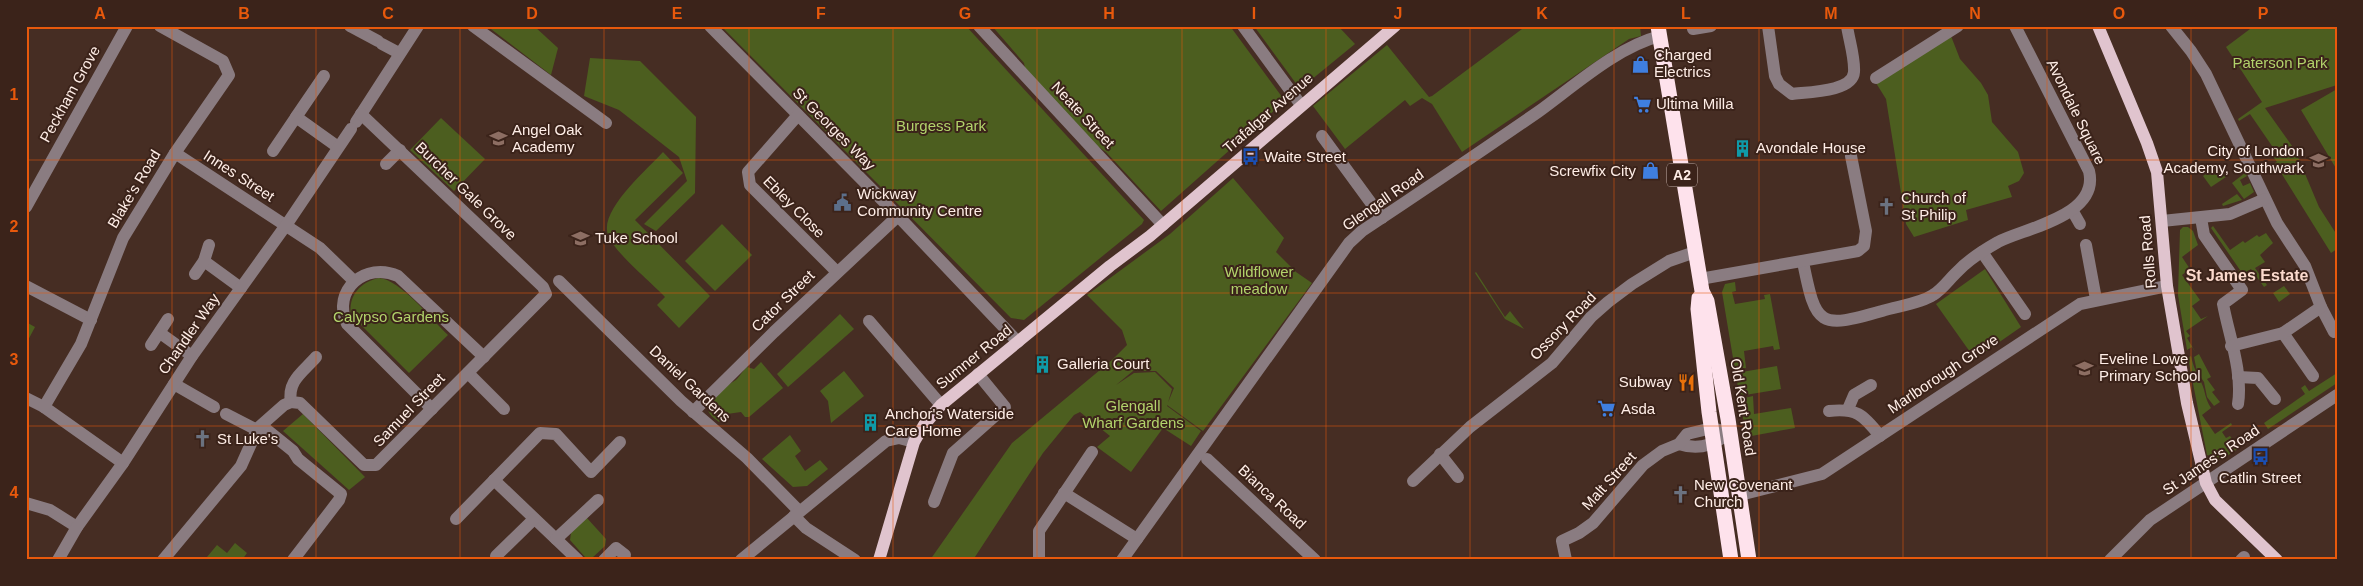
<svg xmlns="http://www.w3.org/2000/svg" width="2363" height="586" font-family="Arial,sans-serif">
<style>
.green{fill:#4c5e1f}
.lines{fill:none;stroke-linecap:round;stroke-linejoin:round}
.minor{stroke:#8a7c81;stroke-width:12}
.major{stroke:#e0c4ce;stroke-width:12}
.highway{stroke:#fee2ec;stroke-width:15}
.grid{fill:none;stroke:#e8590c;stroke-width:1;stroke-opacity:0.55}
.labels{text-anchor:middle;stroke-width:4;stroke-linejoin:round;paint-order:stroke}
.shield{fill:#3b231a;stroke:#c4b1aa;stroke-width:1}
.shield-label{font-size:14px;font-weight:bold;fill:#ffeee7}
.poi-label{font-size:15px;fill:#ffeee7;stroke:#3b231a;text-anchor:start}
.park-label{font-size:15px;fill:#b2d36b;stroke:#3b231a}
.street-label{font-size:15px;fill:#ffeee7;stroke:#3b231a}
.neighbourhood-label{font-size:16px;font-weight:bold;fill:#fbdacd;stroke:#3b231a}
.neatline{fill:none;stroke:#e8590c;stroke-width:2}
.grid-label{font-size:16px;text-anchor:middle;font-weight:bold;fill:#e8590c}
</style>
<rect width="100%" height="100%" fill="#462d23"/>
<g class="green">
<path d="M487 26H534L558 48 551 75Z"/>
<path d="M721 26H966L1144 220 1142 224 1024 320 1011 318Z"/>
<path d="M992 26H1230L1285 101 1161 211 1106 152 1094 144 1025 68 1024 63Z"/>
<path d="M1254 26H1338L1355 44 1300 89Z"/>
<path d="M1521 26H1640L1641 36 1629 39 1462 152 1432 104 1422 98 1410 106 1405 100 1345 149 1313 106 1387 45 1429 97 1432 96 1522 29Z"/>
<path d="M2254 26H2334L2337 32V85L2265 108 2295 150 2319 207 2337 235V249L2331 253 2275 163 2277 162 2272 155 2274 153 2270 147 2272 146 2250 114 2239 121 2238 119 2262 102 2226 47Z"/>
<path d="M1951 36 1960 59 1981 83 1988 95 1992 122 2018 152 2024 173 2019 181 2008 186 2012 197 1966 210 1968 220 1914 237 1906 224 1886 99 1876 83Z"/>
<path d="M590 58 640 61 696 117 695 193 656 231 644 224 687 181 679 157 619 110 584 96Z"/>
<path d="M2337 89V170L2301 110Z"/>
<path d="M441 118 485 159 454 191 410 150Z"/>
<path d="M663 152 683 173 635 220 710 296 679 328 657 305 665 297C652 283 613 251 608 235 599 210 647 170 663 152Z"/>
<path d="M2219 164 2226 177 2211 187 2203 176Z"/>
<path d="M2245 173 2247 176 2240 180 2243 186 2250 183 2254 192 2244 199 2232 183Z"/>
<path d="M1233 178 1284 238 1276 252 1296 272 1312 283 1203 431 1167 405 1174 388 1156 371H1133L1116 385 1134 373 1155 372 1172 389 1167 406 1201 431 1191 446 1163 428 1131 472 1097 447 1110 436 1080 412 1074 415 1043 453 973 560H930L1012 443 1112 360 1127 345 1122 330 1087 295 1170 234Z"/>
<path d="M2237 194 2242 200 2223 206 2222 204Z"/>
<path d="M722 224 752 255 715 291 685 261Z"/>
<path d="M2213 226 2230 250 2243 241 2245 243 2257 235 2259 237 2266 233 2273 243 2260 255 2265 262 2255 268 2267 285 2264 287 2251 269 2240 276 2243 281 2235 274 2240 270 2211 228Z"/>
<path d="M2183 227H2188L2193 231 2198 245 2182 257 2190 269 2182 275 2200 300 2192 306 2201 319 2208 316 2186 331 2190 336 2187 338 2196 353 2192 347 2187 350 2178 295 2180 230Z"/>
<path d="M1985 269 2021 327 1975 359 1936 304Z"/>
<path d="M1476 272 1505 317 1510 311 1524 329 1505 319 1475 273Z"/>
<path d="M379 278C401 280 431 319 448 335L409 373 351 315C348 296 360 282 379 278Z"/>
<path d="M1735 282 1736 291 1732 292 1735 304 1765 299 1764 295 1770 294 1780 349 1774 350 1773 346 1744 351 1746 368 1735 370 1722 292 1725 284Z"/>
<path d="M2284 286 2290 294 2279 302 2273 293Z"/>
<path d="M840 314 854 329 788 387 777 374Z"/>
<path d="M26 322 35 327 26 344Z"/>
<path d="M2199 354 2211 377 2207 379 2215 390 2212 392 2220 402 2214 406 2207 397 2204 382 2197 372 2194 357Z"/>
<path d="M2191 356C2194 369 2196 371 2201 382 2206 392 2204 397 2211 408L2202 415 2215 434 2231 423 2232 425 2222 432 2226 438 2230 436 2239 448 2221 460 2207 455 2188 358Z"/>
<path d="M761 362 783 388 749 417H745L741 412 727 414 719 422C715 419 709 415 708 410 706 397 729 385 737 379 740 376 743 370 747 367L754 369Z"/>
<path d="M1777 366 1781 389 1739 396 1736 373Z"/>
<path d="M844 371 864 396 831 423 828 401 820 391Z"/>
<path d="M2337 373V383L2268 429 2264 423 2305 394 2301 388 2305 385 2309 391Z"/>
<path d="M1753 396 1754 414 1791 408 1795 428 1746 437 1740 399Z"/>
<path d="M303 414 365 477 349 490 283 431Z"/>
<path d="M790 435 801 451 795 456 805 471 820 460 828 469 807 486 793 487 762 459Z"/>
<path d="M586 517 606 539 605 546 592 558 585 557 570 540 571 533Z"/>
<path d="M235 543 247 553 242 560H210L207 557 217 545 227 553Z"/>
</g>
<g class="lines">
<g class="minor">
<path d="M350 26 378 41"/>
<path d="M473 26 606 123"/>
<path d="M710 26 898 216 1018 342"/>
<path d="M979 26 1163 225"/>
<path d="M1243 26 1301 105"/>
<path d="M1768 26 1775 76 1779 84 1792 94C1807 92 1853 92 1854 72 1855 58 1849 40 1847 26"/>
<path d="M2171 26 2191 51 2206 74 2277 223 2305 266 2321 307 2334 332"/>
<path d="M1693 29 1711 26"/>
<path d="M382 44 399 53"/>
<path d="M1876 78 1958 26"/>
<path d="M798 115 748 172 750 185 837 272"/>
<path d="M296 117 324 76"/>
<path d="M356 122 418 26"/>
<path d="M1322 136 1382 218"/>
<path d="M273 151 296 117 338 147"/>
<path d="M175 153 320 248 354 281"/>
<path d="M386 164 400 150"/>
<path d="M26 207 127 26"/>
<path d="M2072 210 2080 224"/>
<path d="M2201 218 2204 235 2242 290 2223 304C2229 336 2243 372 2238 404"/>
<path d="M2162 221 2230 214 2265 199"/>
<path d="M2086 245 2096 299"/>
<path d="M1982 252 2025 314"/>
<path d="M204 261 241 288"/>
<path d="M1803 262C1816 327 1819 329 1882 311 1898 306 1919 304 1933 295 1943 289 1950 278 1958 271 1969 259 1984 250 1998 242 2025 228 2100 216 2089 171L2015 26"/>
<path d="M195 274 204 261 209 245"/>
<path d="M1700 279 1858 251 1864 246 1866 231 1851 156"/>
<path d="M559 281 681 401 747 458 799 511"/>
<path d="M26 286 91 320"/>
<path d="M869 321 941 405"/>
<path d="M160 333 192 356"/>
<path d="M2283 333 2313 376"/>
<path d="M151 345 168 319"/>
<path d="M2231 346 2283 333 2321 307"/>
<path d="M468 373 504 409"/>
<path d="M2238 377 2258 378 2275 399"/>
<path d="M174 384 214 407"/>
<path d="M26 398 44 407 123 463"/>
<path d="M291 402C287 381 303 372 316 357"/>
<path d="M44 407 81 344 123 238 175 153 229 75 223 61 160 26"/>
<path d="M432 409 347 324C331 290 366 261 398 276L484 357"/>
<path d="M1848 409 1854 395 1871 385"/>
<path d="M1829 411C1856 408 1863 414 1880 436"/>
<path d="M693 412 774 332 898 216"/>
<path d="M226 414 257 430"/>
<path d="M262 426 293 451 298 459 341 494 339 500 293 560"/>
<path d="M1679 444C1694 449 1709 447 1722 438"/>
<path d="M1440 454 1458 477"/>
<path d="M1207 459 1315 560"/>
<path d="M494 480 578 560"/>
<path d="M1413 481 1470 427 1552 363 1591 317 1608 302 1632 284 1669 261 1695 252"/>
<path d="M1064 493 1137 539"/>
<path d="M1740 495 1822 474 2080 304 2167 286"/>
<path d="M934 502 953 453 1005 407 978 374"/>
<path d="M26 503 50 510 77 527"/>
<path d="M794 516 806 528 855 560"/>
<path d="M456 519 540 433 556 434 591 472 620 442"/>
<path d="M556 539 598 500"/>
<path d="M496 556 534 519"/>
<path d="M58 560 77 527 123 463 192 356 289 221 351 129"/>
<path d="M163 560 241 466 258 428 284 405 291 402 300 403 364 465H376L546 294 543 287 361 114"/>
<path d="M604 560 616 548 625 555"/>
<path d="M741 560 886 441 899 438 914 442"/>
<path d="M1039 560V531L1092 452"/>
<path d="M1122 560 1349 243 1362 231C1421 192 1480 152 1538 112 1574 86 1617 47 1660 36"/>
<path d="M1566 560 1562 541 1579 533 1593 523 1643 465 1662 451 1679 444 1687 434 1712 428 1730 433"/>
<path d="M2110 560 2150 520 2337 395"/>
<path d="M2241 560 2244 557"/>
</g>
<g class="major">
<path d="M2098 26 2147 143 2157 172 2167 286 2187 403 2206 483 2215 500 2277 560"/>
<path d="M879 560 914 442 924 425 941 405 1110 266 1150 236 1395 26"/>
</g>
<g class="highway">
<path d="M1658 26 1702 291 1707 301 1728 419 1749 560"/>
<path d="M1699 298 1698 309 1709 412 1731 560"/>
</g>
</g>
<path class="grid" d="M172 26V560M316 26V560M460 26V560M604 26V560M749 26V560M893 26V560M1037 26V560M1182 26V560M1326 26V560M1470 26V560M1614 26V560M1759 26V560M1903 26V560M2047 26V560M2191 26V560M26 160H2337M26 293H2337M26 426H2337"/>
<defs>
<symbol id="shop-bare" viewBox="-9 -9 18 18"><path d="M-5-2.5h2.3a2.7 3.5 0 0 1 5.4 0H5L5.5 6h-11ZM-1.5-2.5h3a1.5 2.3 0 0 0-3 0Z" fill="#3f7fe0" stroke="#3b231a" stroke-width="2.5" paint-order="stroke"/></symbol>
<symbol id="supermarket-bare" viewBox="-9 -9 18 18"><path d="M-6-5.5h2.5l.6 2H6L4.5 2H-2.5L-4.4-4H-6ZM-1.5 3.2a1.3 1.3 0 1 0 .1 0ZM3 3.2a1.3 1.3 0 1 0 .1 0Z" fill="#3f7fe0" stroke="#3b231a" stroke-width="2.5" paint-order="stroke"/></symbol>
<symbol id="school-bare" viewBox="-9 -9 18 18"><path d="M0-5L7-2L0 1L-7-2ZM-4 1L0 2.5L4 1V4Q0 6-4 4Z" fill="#8d6e63" stroke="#3b231a" stroke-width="2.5" paint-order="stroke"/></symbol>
<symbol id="building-bare" viewBox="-9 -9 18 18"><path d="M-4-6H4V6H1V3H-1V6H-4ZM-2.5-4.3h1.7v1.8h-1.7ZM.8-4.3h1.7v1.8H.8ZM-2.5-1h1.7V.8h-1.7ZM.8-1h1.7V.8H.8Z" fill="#0f9aa8" stroke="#3b231a" stroke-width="2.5" paint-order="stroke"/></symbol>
<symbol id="bus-bare" viewBox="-9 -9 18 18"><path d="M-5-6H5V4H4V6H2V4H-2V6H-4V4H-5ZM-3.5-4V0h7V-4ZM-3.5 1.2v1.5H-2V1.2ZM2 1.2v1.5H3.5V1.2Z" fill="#1a4fb4" stroke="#3b231a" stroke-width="2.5" paint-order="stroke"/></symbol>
<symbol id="civic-bare" viewBox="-9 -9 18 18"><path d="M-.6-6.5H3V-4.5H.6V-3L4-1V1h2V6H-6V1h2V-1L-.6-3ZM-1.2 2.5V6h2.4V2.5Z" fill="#5c6f8a" stroke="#3b231a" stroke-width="2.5" paint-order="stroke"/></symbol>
<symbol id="church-bare" viewBox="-9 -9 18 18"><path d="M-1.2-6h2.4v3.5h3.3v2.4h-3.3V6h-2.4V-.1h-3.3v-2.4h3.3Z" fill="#6b7280" stroke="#3b231a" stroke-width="2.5" paint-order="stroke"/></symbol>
<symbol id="restaurant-bare" viewBox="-9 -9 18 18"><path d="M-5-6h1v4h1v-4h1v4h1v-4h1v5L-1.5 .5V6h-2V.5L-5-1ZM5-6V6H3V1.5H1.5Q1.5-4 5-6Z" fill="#e8710a" stroke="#3b231a" stroke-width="2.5" paint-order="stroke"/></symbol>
</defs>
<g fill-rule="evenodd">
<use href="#shop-bare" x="1628" y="52" width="25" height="25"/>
<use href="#supermarket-bare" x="1630" y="92" width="25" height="25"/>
<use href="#school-bare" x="486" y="126" width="25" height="25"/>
<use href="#building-bare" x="1730" y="136" width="25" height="25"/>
<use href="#bus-bare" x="1238" y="144" width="25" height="25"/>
<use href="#school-bare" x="2306" y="148" width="25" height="25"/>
<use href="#shop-bare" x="1638" y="158" width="25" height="25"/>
<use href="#civic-bare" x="830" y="190" width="25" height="25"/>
<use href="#church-bare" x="1874" y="194" width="25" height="25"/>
<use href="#school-bare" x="568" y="226" width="25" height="25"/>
<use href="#building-bare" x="1030" y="352" width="25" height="25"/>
<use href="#school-bare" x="2072" y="356" width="25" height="25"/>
<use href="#restaurant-bare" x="1674" y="370" width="25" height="25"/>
<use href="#supermarket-bare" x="1594" y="396" width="25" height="25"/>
<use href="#building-bare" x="858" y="410" width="25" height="25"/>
<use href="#church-bare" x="190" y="426" width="25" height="25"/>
<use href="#bus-bare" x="2248" y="444" width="25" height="25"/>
<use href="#church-bare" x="1668" y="482" width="25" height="25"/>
</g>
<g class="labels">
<rect class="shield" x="1667" y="163.5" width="30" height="23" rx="4"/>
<g class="shield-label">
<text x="1682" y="180">A2</text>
</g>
<g class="poi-label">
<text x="1654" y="60">Charged<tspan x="1654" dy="17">Electrics</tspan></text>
<text x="1656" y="109">Ultima Milla</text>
<text x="512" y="135">Angel Oak<tspan x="512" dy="17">Academy</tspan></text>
<text x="1756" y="153">Avondale House</text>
<text x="2304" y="156" text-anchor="end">City of London<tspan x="2304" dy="17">Academy, Southwark</tspan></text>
<text x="1264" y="162">Waite Street</text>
<text x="1636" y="176" text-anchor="end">Screwfix City</text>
<text x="857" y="199">Wickway<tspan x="857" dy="17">Community Centre</tspan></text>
<text x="1901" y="203">Church of<tspan x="1901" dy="17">St Philip</tspan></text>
<text x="595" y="243">Tuke School</text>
<text x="2099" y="364">Eveline Lowe<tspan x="2099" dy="17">Primary School</tspan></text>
<text x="1057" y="369">Galleria Court</text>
<text x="1672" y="387" text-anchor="end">Subway</text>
<text x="1621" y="414">Asda</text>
<text x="885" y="419">Anchor's Waterside<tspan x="885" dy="17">Care Home</tspan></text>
<text x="217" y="444">St Luke's</text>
<text x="2260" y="483" text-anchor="middle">Catlin Street</text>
<text x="1694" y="490">New Covenant<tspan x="1694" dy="17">Church</tspan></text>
</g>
<g class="park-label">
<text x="2280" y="68">Paterson Park</text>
<text x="941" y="131">Burgess Park</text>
<text x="1259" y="277">Wildflower<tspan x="1259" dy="17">meadow</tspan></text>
<text x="391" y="322">Calypso Gardens</text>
<text x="1133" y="411">Glengall<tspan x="1133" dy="17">Wharf Gardens</tspan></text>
</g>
<g class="street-label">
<text transform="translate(70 94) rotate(-61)" y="5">Peckham Grove</text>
<text transform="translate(2076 112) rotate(64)" y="5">Avondale Square</text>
<text transform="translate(1268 113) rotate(-41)" y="5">Trafalgar Avenue</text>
<text transform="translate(1083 115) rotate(47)" y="5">Neate Street</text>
<text transform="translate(834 129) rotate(45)" y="5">St Georges Way</text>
<text transform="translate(239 176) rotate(33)" y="5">Innes Street</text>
<text transform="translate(134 189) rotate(-59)" y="5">Blake's Road</text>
<text transform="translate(466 191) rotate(44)" y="5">Burcher Gale Grove</text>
<text transform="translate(1383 200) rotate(-35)" y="5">Glengall Road</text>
<text transform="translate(794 207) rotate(45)" y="5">Ebley Close</text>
<text transform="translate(2148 252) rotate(-95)" y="5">Rolls Road</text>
<text transform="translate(783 301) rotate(-44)" y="5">Cator Street</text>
<text transform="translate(1563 326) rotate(-46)" y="5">Ossory Road</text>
<text transform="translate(189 334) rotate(-55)" y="5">Chandler Way</text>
<text transform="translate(974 357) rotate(-39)" y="5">Sumner Road</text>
<text transform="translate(1943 374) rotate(-34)" y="5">Marlborough Grove</text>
<text transform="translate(690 384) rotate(43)" y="5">Daniel Gardens</text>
<text transform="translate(1743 407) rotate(81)" y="5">Old Kent Road</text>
<text transform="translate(409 410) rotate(-46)" y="5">Samuel Street</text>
<text transform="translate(2211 460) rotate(-34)" y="5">St James's Road</text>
<text transform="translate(1609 481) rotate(-48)" y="5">Malt Street</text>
<text transform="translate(1272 497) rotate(43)" y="5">Bianca Road</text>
</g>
<g class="neighbourhood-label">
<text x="2247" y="281">St James Estate</text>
</g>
</g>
<rect width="2363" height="586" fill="none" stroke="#3b231a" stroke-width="55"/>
<rect x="28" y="28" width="2308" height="530" class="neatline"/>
<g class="grid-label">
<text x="100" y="19">A</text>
<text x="244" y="19">B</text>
<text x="388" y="19">C</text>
<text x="532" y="19">D</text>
<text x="677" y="19">E</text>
<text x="821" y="19">F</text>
<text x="965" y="19">G</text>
<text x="1109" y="19">H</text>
<text x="1254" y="19">I</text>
<text x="1398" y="19">J</text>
<text x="1542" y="19">K</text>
<text x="1686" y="19">L</text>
<text x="1831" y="19">M</text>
<text x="1975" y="19">N</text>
<text x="2119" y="19">O</text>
<text x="2263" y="19">P</text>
<text x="14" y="100">1</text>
<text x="14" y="232">2</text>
<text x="14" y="365">3</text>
<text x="14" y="498">4</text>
</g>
</svg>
